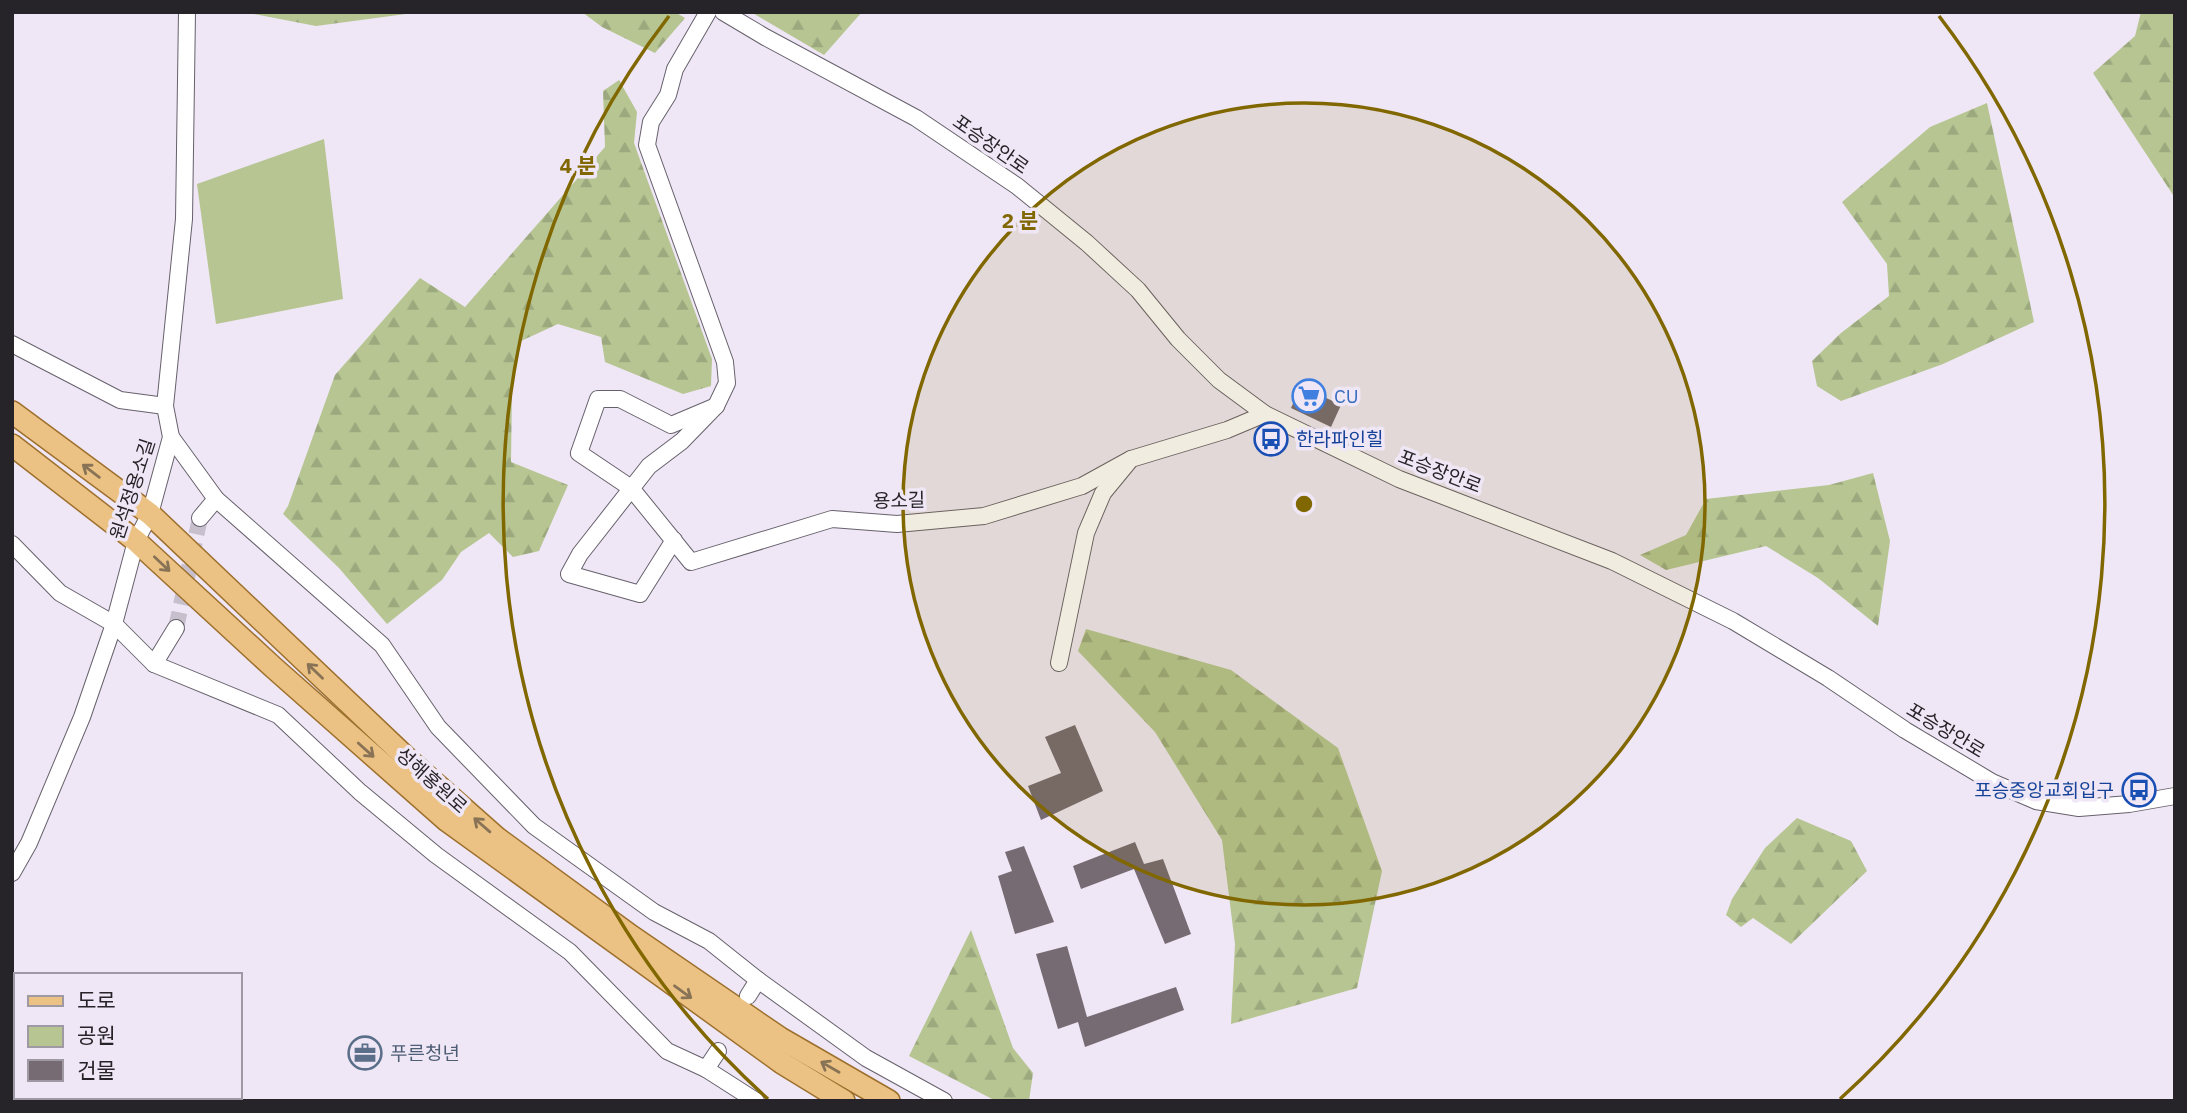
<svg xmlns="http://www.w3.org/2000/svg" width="2187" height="1113" font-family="'IBM Plex Sans','Noto Sans KR',sans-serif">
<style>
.green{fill:#b6c592}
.forest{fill:url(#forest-firs)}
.building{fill:#766a73}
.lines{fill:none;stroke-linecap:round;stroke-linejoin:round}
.minor-tunnel{stroke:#c7c0cc;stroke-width:16;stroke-dasharray:16 8;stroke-linecap:butt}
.minor-casing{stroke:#67616c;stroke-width:18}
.major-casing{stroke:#9e702e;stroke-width:24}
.minor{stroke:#fff;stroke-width:16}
.major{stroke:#ebc283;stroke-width:21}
.oneway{stroke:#897356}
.ring{fill:none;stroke:#816700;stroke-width:3.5}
.labels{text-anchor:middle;stroke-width:7;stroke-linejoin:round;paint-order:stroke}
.street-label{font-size:19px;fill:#272429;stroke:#efe7f5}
.shop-label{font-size:19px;fill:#366cbe;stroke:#efe7f5;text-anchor:start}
.transit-label{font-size:19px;fill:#164399;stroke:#efe7f5;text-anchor:start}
.service-label{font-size:19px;fill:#4e5e75;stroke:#efe7f5;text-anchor:start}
.centre{fill:#816700;stroke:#efe7f5;stroke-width:3.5}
.ring-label{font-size:21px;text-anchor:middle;font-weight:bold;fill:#816700;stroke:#efe7f5;stroke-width:7;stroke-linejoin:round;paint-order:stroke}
</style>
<defs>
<pattern id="forest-firs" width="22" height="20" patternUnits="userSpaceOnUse" patternTransform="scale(1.75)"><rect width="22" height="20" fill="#b6c592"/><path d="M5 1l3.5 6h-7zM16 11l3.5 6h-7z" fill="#9ca97e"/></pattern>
</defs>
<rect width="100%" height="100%" fill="#efe7f5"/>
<path class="green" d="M324 139 343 299 216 324 197 184Z"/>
<g class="forest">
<path d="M243 12H421L316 26Z"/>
<path d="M582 12H675L685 18 655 53 602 27Z"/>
<path d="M751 12H862L824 55Z"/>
<path d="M2141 12H2175V198L2093 73 2135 36Z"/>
<path d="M619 80 637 112 634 143 712 359 711 386 683 394 605 362 601 337 558 324 521 341 512 389 511 462 568 485 539 551 513 557 489 533 461 552 442 580 387 624 339 568 283 514 288 506 335 375 420 278 465 307 605 147 603 91Z"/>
<path d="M1987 103 2034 322 1943 364 1841 401 1817 386 1812 361 1841 333 1889 296 1887 264 1842 202 1930 127Z"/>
<path d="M1873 473 1890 541 1878 626 1818 578 1766 546 1666 570 1640 555 1686 535 1706 499 1829 485Z"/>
<path d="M1086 629 1231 670 1338 748 1382 871 1357 988 1231 1024 1235 944 1222 840 1155 732 1078 651Z"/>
<path d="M1797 818 1851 841 1867 871 1791 944 1753 918 1741 927 1726 915 1732 899 1765 848Z"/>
<path d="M971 930 1013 1048 1033 1073 1029 1101H996L909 1056Z"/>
</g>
<g class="building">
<path d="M1301 386 1341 405 1331 427 1291 408Z"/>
<path d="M1075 725 1103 791 1041 820 1028 786 1061 773 1045 737Z"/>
<path d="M1135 842 1144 864 1163 859 1191 934 1165 944 1134 869 1081 889 1073 866Z"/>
<path d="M1024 846 1054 922 1015 934 998 876 1012 871 1005 852Z"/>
<path d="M1067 946 1087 1017 1176 987 1184 1010 1085 1047 1078 1022 1058 1029 1036 954Z"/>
</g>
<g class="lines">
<path class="minor-tunnel" d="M176 628 200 518"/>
<defs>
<g id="minor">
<path d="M723 12 765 37 916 118 1017 186 1087 243 1138 290 1178 339 1219 380 1265 414 1399 479 1612 561 1733 621 1828 678 1905 730 1992 782 2036 801 2079 808 2129 804 2175 796"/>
<path d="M12 344 120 400 165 406"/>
<path d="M716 406 671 425 620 399H598L579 453 631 488 691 562 832 519 897 524 984 516 1082 486 1131 459"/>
<path d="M171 437 216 499 382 645 438 727 534 826 654 912 709 941 758 980 866 1058 944 1101"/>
<path d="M200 518 216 499"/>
<path d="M674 540 640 594 569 574 580 554 649 466 682 441 716 406 727 383 725 362 647 145 651 122 668 95 675 69 708 12"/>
<path d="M12 544 60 593 114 624 154 664 278 715 360 792 436 855 570 952 667 1051 706 1069 756 1101"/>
<path d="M1059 663 1086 533 1103 493 1131 459 1227 430 1265 414"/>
<path d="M154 664 176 628"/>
<path d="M12 873 29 843 82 717 114 624 136 541 150 514 171 437 165 406 184 219 187 12"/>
<path d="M748 996 758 980"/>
<path d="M706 1069 718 1051"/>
</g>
<g id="major">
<path d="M12 412 150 514 410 761 497 838 631 936 780 1038 889 1101"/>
<path d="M12 445 136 541 274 668 446 820 782 1063 844 1101"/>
</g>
</defs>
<use href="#minor" class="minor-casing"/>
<use href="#major" class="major-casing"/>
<use href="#minor" class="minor"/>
<use href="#major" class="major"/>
</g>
<defs><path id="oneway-shaft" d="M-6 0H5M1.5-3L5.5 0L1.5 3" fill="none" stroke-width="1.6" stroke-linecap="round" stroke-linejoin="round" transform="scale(1.75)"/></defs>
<g class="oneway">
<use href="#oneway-shaft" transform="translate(91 471) rotate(-143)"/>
<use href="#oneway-shaft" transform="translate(162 564) rotate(43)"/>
<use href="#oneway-shaft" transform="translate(315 671) rotate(-136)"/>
<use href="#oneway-shaft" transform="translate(366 750) rotate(42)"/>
<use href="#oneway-shaft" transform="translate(482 825) rotate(-139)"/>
<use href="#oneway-shaft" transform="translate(683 992) rotate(36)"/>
<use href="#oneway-shaft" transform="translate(830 1067) rotate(-150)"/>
</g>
<circle cx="1304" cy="504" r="401" fill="#816700" fill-opacity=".12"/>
<g class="ring">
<circle cx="1304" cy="504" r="401"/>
<path d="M768 1099A801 801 0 0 1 669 16M1939 16A801 801 0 0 1 1840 1099"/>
</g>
<defs>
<symbol id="supermarket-ring" viewBox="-11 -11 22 22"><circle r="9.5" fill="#efe7f5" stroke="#3f7fe0" stroke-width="1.5"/><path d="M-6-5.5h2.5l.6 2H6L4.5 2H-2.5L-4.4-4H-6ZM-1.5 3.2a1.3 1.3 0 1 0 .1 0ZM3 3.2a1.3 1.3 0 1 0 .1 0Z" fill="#3f7fe0"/></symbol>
<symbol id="bus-ring" viewBox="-11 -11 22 22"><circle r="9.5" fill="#efe7f5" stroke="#1a4fb4" stroke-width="1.5"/><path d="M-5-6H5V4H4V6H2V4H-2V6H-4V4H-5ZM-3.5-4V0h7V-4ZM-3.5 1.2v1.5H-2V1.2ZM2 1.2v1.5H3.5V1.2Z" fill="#1a4fb4"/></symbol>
<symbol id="office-ring" viewBox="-11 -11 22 22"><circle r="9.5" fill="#efe7f5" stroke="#5c6f8a" stroke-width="1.5"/><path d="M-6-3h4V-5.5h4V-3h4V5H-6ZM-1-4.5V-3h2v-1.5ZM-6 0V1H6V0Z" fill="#5c6f8a"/></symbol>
</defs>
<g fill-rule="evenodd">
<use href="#supermarket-ring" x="1290" y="377" width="38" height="38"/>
<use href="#bus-ring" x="1252" y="420" width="38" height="38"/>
<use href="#bus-ring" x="2120" y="771" width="38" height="38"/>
<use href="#office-ring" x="346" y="1034" width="38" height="38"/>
</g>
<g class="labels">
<g class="street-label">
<text transform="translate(991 144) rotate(35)" y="7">포승장안로</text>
<text transform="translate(1440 471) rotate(21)" y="7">포승장안로</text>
<text transform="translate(132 489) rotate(-72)" y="7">원석정용소길</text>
<text transform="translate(899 500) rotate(-1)" y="7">용소길</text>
<text transform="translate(1946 730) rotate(31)" y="7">포승장안로</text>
<text transform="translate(432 780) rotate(42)" y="7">성해홍원로</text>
</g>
<g class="shop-label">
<text x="1334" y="403">CU</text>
</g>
<g class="transit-label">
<text x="1296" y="446">한라파인힐</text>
<text x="2114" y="797" text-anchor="end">포승중앙교회입구</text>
</g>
<g class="service-label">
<text x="390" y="1060">푸른청년</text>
</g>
</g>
<circle cx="1304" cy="504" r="10" class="centre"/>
<g class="ring-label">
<text x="578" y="173">4 분</text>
<text x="1020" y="228">2 분</text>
</g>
<rect width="2187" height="1113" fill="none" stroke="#272429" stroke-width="28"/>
<rect x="14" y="973" width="228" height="126" fill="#efe7f5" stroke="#9f99a3" stroke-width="2"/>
<rect x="28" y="996" width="35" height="10" fill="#ebc283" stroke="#9f99a3" stroke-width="2"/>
<text x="77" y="1008" font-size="21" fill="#272429">도로</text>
<rect x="28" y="1026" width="35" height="21" fill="#b6c592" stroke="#9f99a3" stroke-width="2"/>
<text x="77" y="1043" font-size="21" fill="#272429">공원</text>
<rect x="28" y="1060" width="35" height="21" fill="#766a73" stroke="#9f99a3" stroke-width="2"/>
<text x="77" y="1078" font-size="21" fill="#272429">건물</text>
</svg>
